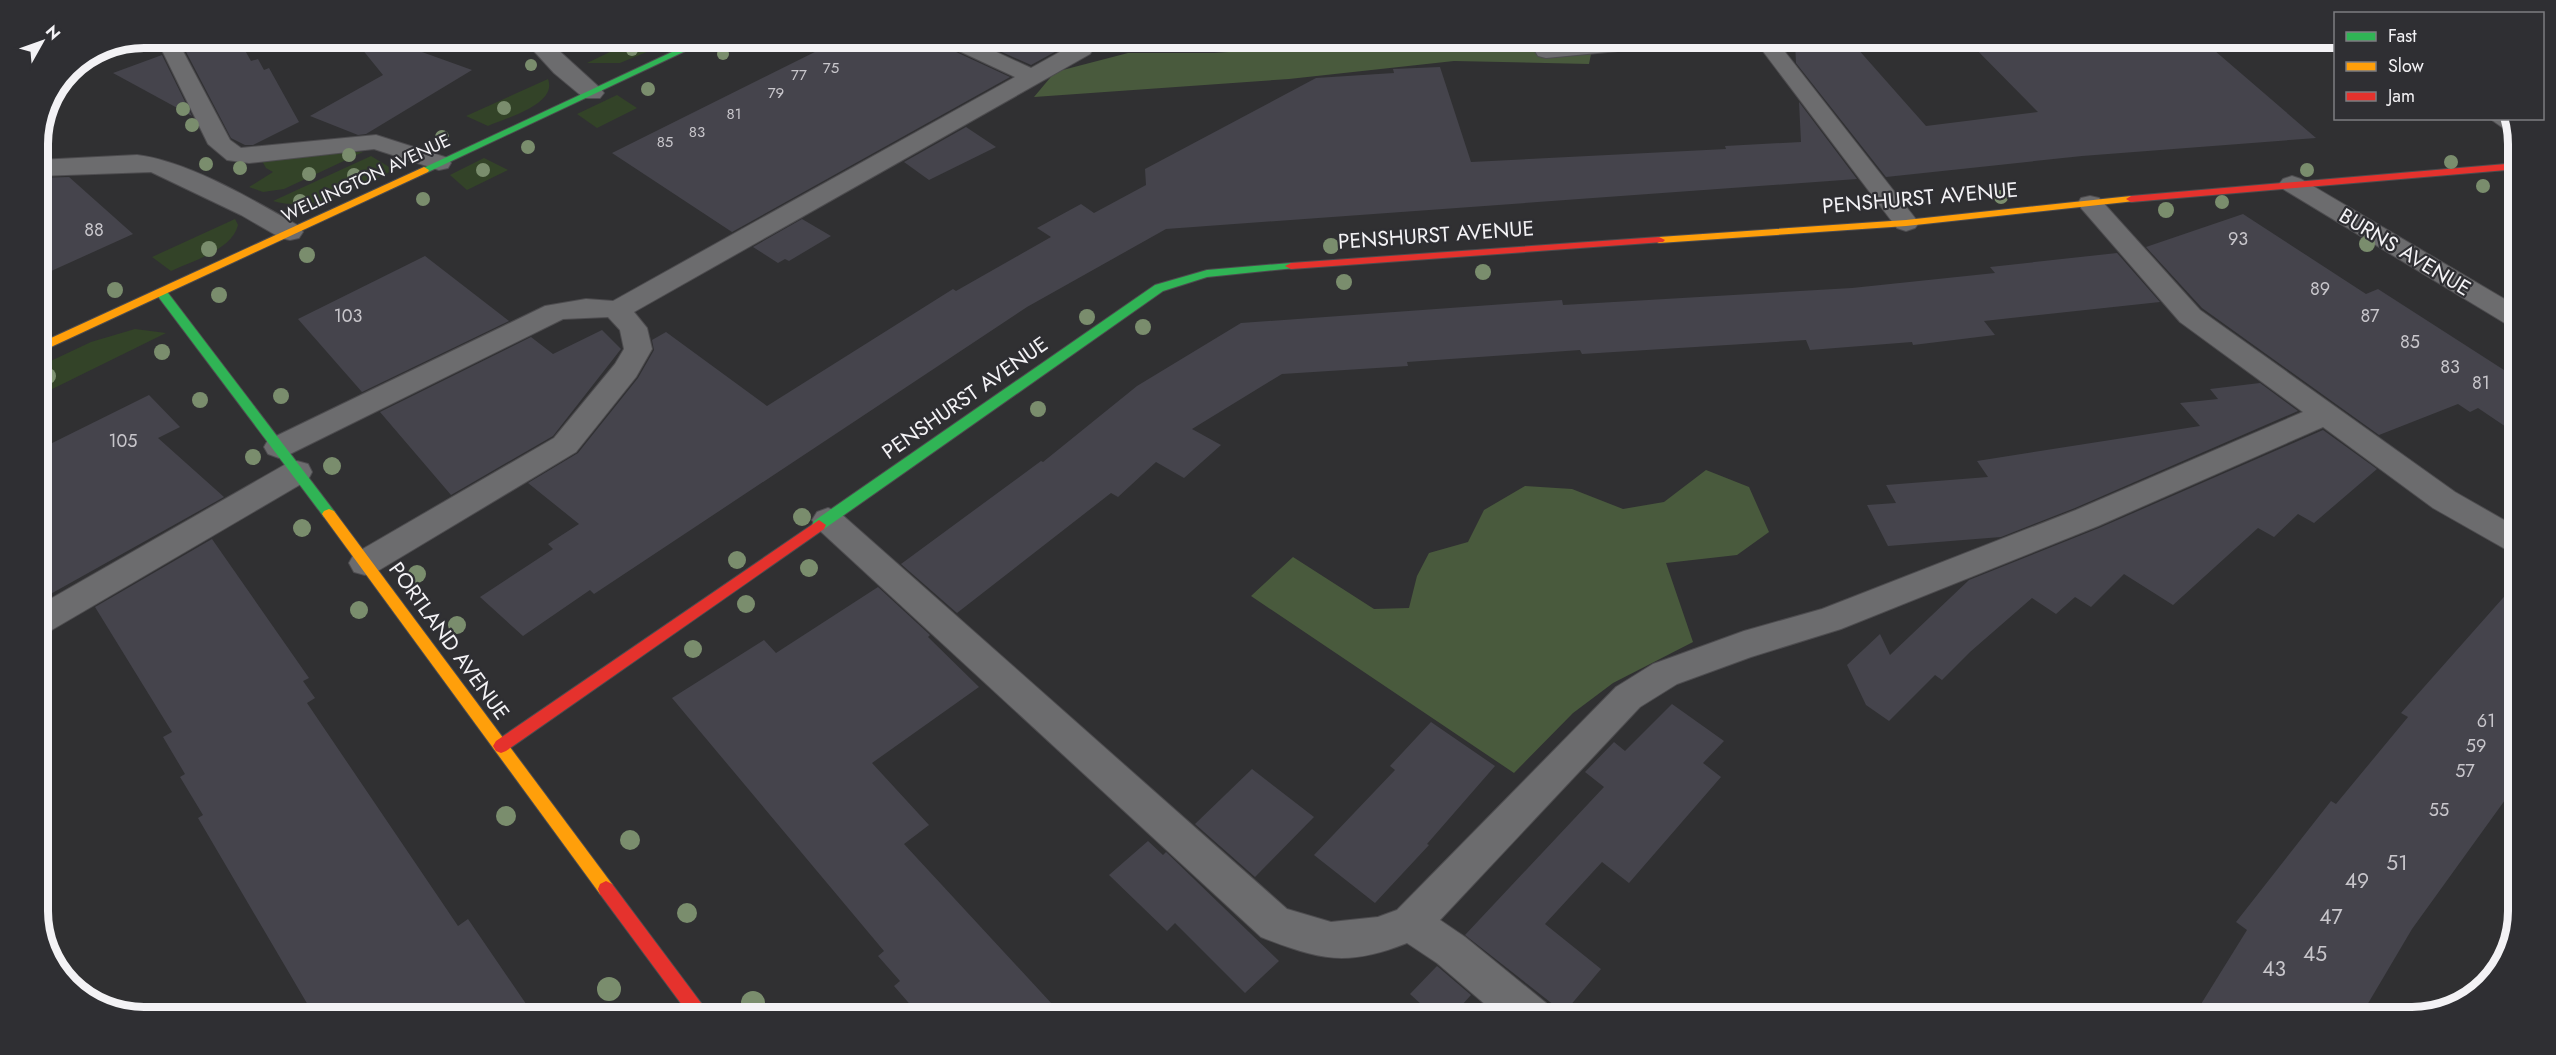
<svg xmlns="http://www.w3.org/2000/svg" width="2556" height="1055" font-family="Jost,sans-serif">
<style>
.green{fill:#334328}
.forest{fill:#495a3d}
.building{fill:#45444c}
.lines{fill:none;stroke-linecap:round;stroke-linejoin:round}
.lane-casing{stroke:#4d4c4f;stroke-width:2}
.street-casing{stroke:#4d4c4f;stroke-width:2}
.fast-casing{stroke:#4d4c4f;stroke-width:2}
.slow-casing{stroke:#4d4c4f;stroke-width:2}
.jam-casing{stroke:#4d4c4f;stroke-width:2}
.lane{fill:#6c6c6e;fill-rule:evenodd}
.street{fill:#6c6c6e;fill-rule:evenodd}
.fast{fill:#30b455;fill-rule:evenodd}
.slow{fill:#ff9f0a;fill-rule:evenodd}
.jam{fill:#e5322d;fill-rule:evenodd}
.tree{fill:#7a8d6d}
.labels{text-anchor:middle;stroke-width:4.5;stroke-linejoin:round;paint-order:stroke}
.far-number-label{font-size:15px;fill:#c8c6cb}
.far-street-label{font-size:18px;fill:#f3f2f5;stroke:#2f2f33}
.number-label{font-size:18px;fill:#c8c6cb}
.street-label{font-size:21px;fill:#f3f2f5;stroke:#2f2f33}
.near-number-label{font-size:21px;fill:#c8c6cb}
.rim{fill:none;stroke:#f3f2f5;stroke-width:8}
</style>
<rect width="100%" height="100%" fill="#303032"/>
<g class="green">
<path d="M639 38H653L666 44 620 63H587Z"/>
<path d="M548 79C558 104 506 118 488 126L466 116Z"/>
<path d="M617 95 637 108 597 128 577 114Z"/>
<path d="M331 152H363L284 189 263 192 249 187 273 172 266 168 262 161Z"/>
<path d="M371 156 394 170C355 188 317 213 273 201Z"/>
<path d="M484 158 508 170 467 190 450 175Z"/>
<path d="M235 219 238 225C232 250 192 261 171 271L152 257Z"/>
<path d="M135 329 166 333 38 396V367L91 342Z"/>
</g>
<g class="forest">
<path d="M1312 38H1584L1593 44 1589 64 1454 61 1289 79 1034 97 1055 72 1128 53H1214L1309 47Z"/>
<path d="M1706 470 1749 487 1769 532 1737 555 1666 563 1693 642 1613 683 1573 713 1514 773 1251 596 1293 557 1374 609 1409 608 1417 576 1429 553 1468 542 1484 510 1525 486 1572 489 1623 509 1664 502Z"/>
</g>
<g class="building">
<path d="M206 38H238L251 61 258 59 264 70 269 68 299 122 253 145H245L231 138 183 46Z"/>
<path d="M353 38H383L472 70 366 134 358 135 310 116 383 75Z"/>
<path d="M843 38H937L941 45 1010 77 732 232 612 153Z"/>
<path d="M970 38H1113L1095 48 1090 42H1073L1031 65Z"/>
<path d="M1965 38H2200L2316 138 2082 156 1886 177 1796 63 1795 43 1849 39 1926 126 2038 112Z"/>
<path d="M162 55 192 116 113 73Z"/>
<path d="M1440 67 1471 162 1726 149 1725 146 1801 142 1799 102 1857 179 1166 229 1027 307 594 594 590 590 523 636 480 597 553 549 548 544 579 524 528 483 578 453 638 378 654 350 652 340 666 332 767 406 953 289 956 291 1051 237 1037 228 1081 204 1094 213 1146 185 1145 169 1316 78 1394 73 1393 69Z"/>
<path d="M966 127 996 147 929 180 904 162Z"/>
<path d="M69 177 133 234 38 277V178Z"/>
<path d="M2243 214 2366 294 2378 289 2518 379V435L2478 408 2470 412 2458 404 2379 435 2202 308 2146 247Z"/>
<path d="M802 219 831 236 789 261 785 259 778 263 753 247Z"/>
<path d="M2117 253 2160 302 1984 321 1995 335 1913 345 1912 342 1810 350 1806 340 1582 354 1580 350 1407 362 1408 366 1282 374 1192 429 1221 445 1184 478 1156 462 1118 497 1111 493 957 613 901 564 1041 461 1043 462 1137 386 1241 323 1562 300 1563 305 1852 288 1995 273 1990 267Z"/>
<path d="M425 256 509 321 362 392 298 319Z"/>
<path d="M602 330 621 349 553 436 451 495 380 412 531 337 553 354Z"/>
<path d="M2260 383 2298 411 2075 508 2001 537 1888 546 1867 505 1896 503 1886 485 1988 477 1977 461 2200 426 2180 403 2218 399 2210 389Z"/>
<path d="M149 395 180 427 158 438 224 497 38 601V450Z"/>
<path d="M2323 430 2377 469 2314 523 2298 514 2274 537 2258 528 2173 605 2124 574 2091 607 2075 597 2056 614 2032 598 1970 652 1942 680 1935 675 1889 721 1866 705 1847 665 1880 634 1890 655 1969 580 2099 528Z"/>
<path d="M212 539 309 678 303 681 315 698 307 703 458 926 468 919 535 1017H315L198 818 203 815 180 777 185 774 163 737 172 732 95 607Z"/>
<path d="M2518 581V782L2412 929 2360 1017H2193L2247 930 2236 922 2331 801 2336 804 2408 717 2401 713Z"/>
<path d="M878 587 930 635 928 637 979 687 872 763 929 825 904 844 1064 1017H921L894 986 900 981 878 956 884 951 672 698 764 640 776 653Z"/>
<path d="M1672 704 1724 741 1703 763 1721 777 1629 883 1602 862 1545 924 1601 969 1564 1013 1465 935 1604 787 1585 772 1614 742 1625 751Z"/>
<path d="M1431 722 1495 766 1427 844 1429 845 1375 903 1314 855 1395 770 1390 766Z"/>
<path d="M1252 769 1314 817 1255 877 1195 824Z"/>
<path d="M1148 841 1163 855 1166 852 1279 961 1245 993 1175 923 1167 931 1109 875Z"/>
<path d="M1437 966 1471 995 1451 1017H1435L1410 994Z"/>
</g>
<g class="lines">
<defs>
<g id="lane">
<path d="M156 38H176L230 140 241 148 376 135 448 158 451 163 448 168 439 170 374 149 249 163 227 160 208 144Z"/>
<path d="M939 38H966L1031 68 1074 44H1090L1093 49 1090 54 634 312 647 328 652 349 636 377 576 452 376 572 365 575 354 572 349 563 354 554 554 438 615 364 624 349 620 330 608 317 563 319 290 454 279 458 268 454 264 447 268 440 545 306 586 299 613 301 1015 77 942 43Z"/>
<path d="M1623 38H1701L1698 43 1690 44 1546 58 1538 56 1535 51 1538 46 1546 44Z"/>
<path d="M1753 38H1774L1915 218 1919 223 1915 228 1906 231 1897 228Z"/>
<path d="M2322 38H2336V45L2324 43Z"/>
<path d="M2489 118H2511L2516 131 2506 130Z"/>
<path d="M2090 196 2099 198 2200 310 2455 492 2518 528V554L2507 550 2433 508 2323 427 2098 526 1841 629 1751 657 1677 684 1640 707 1440 920 1465 937 1546 1003 1552 1017H1500L1437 963 1407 943C1347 967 1320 960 1261 937L817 528 812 520 817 512 828 508 839 512 1287 909 1331 922 1378 917 1397 910 1616 687 1653 664 1744 631 1822 609 2076 510 2303 412 2180 322 2081 208 2078 203 2081 198Z"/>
<path d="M297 461 308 464 312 472 308 480 50 631 38 635V606L286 464Z"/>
</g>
<g id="street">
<path d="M522 38H545L600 88 604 93 600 98H584L554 73Z"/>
<path d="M137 155C188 161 255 201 299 226L303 232 299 238 290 240 281 238 241 215 151 172 38 176V160Z"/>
<path d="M2292 176 2301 179 2518 307V328L2508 325 2283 189 2279 184 2283 179Z"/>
</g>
<g id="fast">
<path d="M702 38H713L428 172H420L419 170Z"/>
<path d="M1291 263 1295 264V268L1207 277 1163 291 824 529H814L812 525 814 521 1155 285 1207 270Z"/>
<path d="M161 288 165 289 334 511 336 514 334 517H324L157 295 155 292Z"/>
</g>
<g id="slow">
<path d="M424 167 429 170 428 172 38 353V344Z"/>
<path d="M2131 196 2136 199 2135 201 1906 226 1659 243 1653 240 1659 237 1906 220Z"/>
<path d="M329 509 334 511 612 884 614 889 612 894 606 897 600 894 324 517 322 514 324 511Z"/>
</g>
<g id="jam">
<path d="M2518 163V169L2131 202 2126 199 2131 196Z"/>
<path d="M1659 237 1665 240 1663 242 1291 269 1285 266 1291 263Z"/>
<path d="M819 520 826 525 824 529 506 751 501 753 496 751 493 746 496 741Z"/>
<path d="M606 881 612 884 707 1011 710 1017H691L600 894 598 889 600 884Z"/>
</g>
</defs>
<use href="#lane" class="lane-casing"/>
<use href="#street" class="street-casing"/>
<use href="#fast" class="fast-casing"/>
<use href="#slow" class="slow-casing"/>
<use href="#jam" class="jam-casing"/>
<use href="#lane" class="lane"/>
<use href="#street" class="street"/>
<use href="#fast" class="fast"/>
<use href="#slow" class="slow"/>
<use href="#jam" class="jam"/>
</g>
<g class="tree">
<circle cx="632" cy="50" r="6"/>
<circle cx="723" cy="54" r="6"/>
<circle cx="531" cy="65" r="6"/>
<circle cx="648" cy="89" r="7"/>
<circle cx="504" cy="108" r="7"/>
<circle cx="183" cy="109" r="7"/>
<circle cx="192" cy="125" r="7"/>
<circle cx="442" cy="137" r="7"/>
<circle cx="528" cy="147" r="7"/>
<circle cx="349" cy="155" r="7"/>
<circle cx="2451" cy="162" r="7"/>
<circle cx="206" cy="164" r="7"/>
<circle cx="240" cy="168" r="7"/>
<circle cx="483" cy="170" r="7"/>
<circle cx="2307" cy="170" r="7"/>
<circle cx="309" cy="174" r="7"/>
<circle cx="354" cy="175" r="7"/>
<circle cx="2483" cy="186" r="7"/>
<circle cx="2001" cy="197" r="7"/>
<circle cx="423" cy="199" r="7"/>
<circle cx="300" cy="201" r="7"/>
<circle cx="2222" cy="202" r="7"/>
<circle cx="2166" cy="210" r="8"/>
<circle cx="2367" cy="244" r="8"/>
<circle cx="1331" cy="246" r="8"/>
<circle cx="209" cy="249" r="8"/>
<circle cx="307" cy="255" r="8"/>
<circle cx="1483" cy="272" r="8"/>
<circle cx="1344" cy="282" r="8"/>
<circle cx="115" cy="290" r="8"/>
<circle cx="219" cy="295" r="8"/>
<circle cx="1087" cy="317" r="8"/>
<circle cx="1143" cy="327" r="8"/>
<circle cx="162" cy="352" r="8"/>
<circle cx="48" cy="376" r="8"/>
<circle cx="281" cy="396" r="8"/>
<circle cx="200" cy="400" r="8"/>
<circle cx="1038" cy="409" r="8"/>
<circle cx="253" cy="457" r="8"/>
<circle cx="332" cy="466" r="9"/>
<circle cx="802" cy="517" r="9"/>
<circle cx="302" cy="528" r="9"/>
<circle cx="737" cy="560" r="9"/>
<circle cx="809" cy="568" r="9"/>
<circle cx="417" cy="574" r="9"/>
<circle cx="746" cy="604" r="9"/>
<circle cx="359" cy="610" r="9"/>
<circle cx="457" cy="625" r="9"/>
<circle cx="693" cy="649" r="9"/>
<circle cx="506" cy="816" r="10"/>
<circle cx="630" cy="840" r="10"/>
<circle cx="687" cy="913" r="10"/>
<circle cx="609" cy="989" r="12"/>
<circle cx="753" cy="1003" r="12"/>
</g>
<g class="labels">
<g class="far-number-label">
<text x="831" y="73">75</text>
<text x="799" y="80">77</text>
<text x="776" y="98">79</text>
<text x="734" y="119">81</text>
<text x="697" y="137">83</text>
<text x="665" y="147">85</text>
</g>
<g class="far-street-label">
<text transform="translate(366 178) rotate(-25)" y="6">WELLINGTON AVENUE</text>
</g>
<g class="number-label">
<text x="94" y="236">88</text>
<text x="2238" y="245">93</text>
<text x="2320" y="295">89</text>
<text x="348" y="322">103</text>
<text x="2370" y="322">87</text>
<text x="2410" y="348">85</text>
<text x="2450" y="373">83</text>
<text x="2481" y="389">81</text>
<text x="123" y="447">105</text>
<text x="2486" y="727">61</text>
<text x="2476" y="752">59</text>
<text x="2465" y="777">57</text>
<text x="2439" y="816">55</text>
</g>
<g class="street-label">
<text transform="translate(1920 198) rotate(-5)" y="7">PENSHURST AVENUE</text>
<text transform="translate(1436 235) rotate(-4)" y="7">PENSHURST AVENUE</text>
<text transform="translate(2405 252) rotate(31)" y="7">BURNS AVENUE</text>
<text transform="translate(965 398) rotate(-35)" y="7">PENSHURST AVENUE</text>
<text transform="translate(449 641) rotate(54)" y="7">PORTLAND AVENUE</text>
</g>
<g class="near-number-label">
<text x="2397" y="870">51</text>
<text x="2357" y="888">49</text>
<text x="2331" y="924">47</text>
<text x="2315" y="961">45</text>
<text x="2274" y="976">43</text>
</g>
</g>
<path d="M0 0H2556V1055H0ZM144 48H2412A96 96 0 0 1 2508 144V911A96 96 0 0 1 2412 1007H144A96 96 0 0 1 48 911V144A96 96 0 0 1 144 48Z" fill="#2f2f33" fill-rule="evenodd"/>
<path class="rim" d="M144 48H2412A96 96 0 0 1 2508 144V911A96 96 0 0 1 2412 1007H144A96 96 0 0 1 48 911V144A96 96 0 0 1 144 48Z"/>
<rect x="2334" y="12" width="210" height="108" fill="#2f2f33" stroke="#7d7d81" stroke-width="1.5"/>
<rect x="2346" y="32" width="30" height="9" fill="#30b455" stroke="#7d7d81" stroke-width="1.5"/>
<text x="2388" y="42" font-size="18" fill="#f3f2f5">Fast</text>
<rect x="2346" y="62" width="30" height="9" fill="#ff9f0a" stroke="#7d7d81" stroke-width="1.5"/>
<text x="2388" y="72" font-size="18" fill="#f3f2f5">Slow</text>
<rect x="2346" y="92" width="30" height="9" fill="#e5322d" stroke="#7d7d81" stroke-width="1.5"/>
<text x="2388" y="102" font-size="18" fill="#f3f2f5">Jam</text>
<g transform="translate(42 42) rotate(50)" stroke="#2f2f33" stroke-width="4.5" paint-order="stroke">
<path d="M0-4.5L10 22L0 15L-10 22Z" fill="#f3f2f5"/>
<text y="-9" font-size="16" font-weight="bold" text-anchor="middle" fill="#f3f2f5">N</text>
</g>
</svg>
